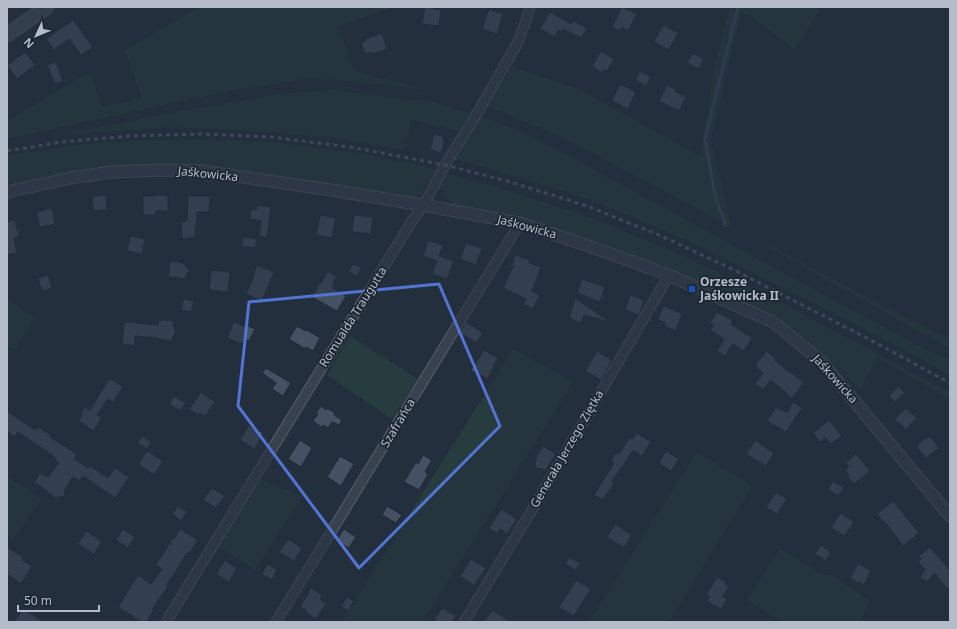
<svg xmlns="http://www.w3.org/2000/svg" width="957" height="629" font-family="'Noto Sans',sans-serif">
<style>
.green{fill:#263c3f}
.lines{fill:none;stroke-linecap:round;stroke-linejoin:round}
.stream{stroke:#394c67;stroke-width:3}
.building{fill:#455162;stroke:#1f2835}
.minor-casing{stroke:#565f6c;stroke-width:11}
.tertiary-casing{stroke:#565f6c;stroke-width:13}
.secondary-casing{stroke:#565f6c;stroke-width:15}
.minor{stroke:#38414e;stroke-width:9}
.tertiary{stroke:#38414e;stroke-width:11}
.secondary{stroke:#465061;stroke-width:13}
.rail{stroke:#5a6575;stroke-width:3;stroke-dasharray:4 4;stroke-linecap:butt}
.marked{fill:none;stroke:#5274d3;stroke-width:3;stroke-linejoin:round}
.transit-dot{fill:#1a4fb4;stroke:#1d2633;stroke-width:1.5}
.labels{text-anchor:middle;stroke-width:3.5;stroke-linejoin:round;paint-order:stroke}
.street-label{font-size:12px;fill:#b4bcc9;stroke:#1d2633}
.poi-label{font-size:12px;font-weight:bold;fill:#b4bcc9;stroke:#1d2633;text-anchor:start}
</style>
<rect width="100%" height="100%" fill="#242f3e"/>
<g class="green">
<path d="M200 7H393L339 26 354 71 428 90 350 81 309 78 240 89 158 106 7 139V121L90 72 102 107 142 98 125 50Z"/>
<path d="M730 7H815L820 10 795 49 751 16 741 13 711 140 731 226 950 340V348L940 343 731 226 562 137 487 106 512 67 580 90 700 156 714 71Z"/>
<path d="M332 90 432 102 469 113 458 131 411 120 404 150 329 137 253 131 173 127 68 134 171 113 280 94Z"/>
<path d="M481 116 518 131 563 153 918 346 950 360V375L902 348 698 245 596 202 515 176 454 159Z"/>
<path d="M187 139 272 142 360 153 437 169 421 194 412 197 179 164 98 168 7 186V155L99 142Z"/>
<path d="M446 174 493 186 582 214 686 257 778 301 950 392V399L877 358 860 390 827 357 776 318 673 271 548 225 459 207 445 197 440 187Z"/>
<path d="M7 298 35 318 14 350 7 346Z"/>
<path d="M350 336 418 379 392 419 327 375Z"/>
<path d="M513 349 573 382 422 622H342Z"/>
<path d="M697 452 752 486 669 622H589Z"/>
<path d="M7 476 41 499 13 540 7 536Z"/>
<path d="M259 479 302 496 255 570 218 546Z"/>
<path d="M780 549 824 575H832L871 602 859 622H782L747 600Z"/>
</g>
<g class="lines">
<path class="stream" d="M726 226 715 196 705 139 738 7"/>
</g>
<g class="building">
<path d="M425 7 441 10 439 26 422 24Z"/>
<path d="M622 7 637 14 628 31 622 27 620 31 612 27Z"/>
<path d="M489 9 503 14 497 34 482 29Z"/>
<path d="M550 12 571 24 573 21 587 28 581 38 563 29 561 32 558 30 555 37 540 29Z"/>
<path d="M73 20 93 47 81 55 69 39 54 50 46 39Z"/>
<path d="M663 25 678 33 669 50 654 42Z"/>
<path d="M382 33 387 49 372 54 371 52 365 54 361 43 367 40 366 39Z"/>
<path d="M601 51 614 59 607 71 604 69 602 73 592 66Z"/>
<path d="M25 52 35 65 17 79 7 65Z"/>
<path d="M693 53 704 59 699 69 687 63Z"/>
<path d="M56 62 63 81 55 84 47 65Z"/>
<path d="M640 71 651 77 646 86 635 80Z"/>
<path d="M620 84 636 92 628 109 612 101Z"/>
<path d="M667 85 676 90 675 91 686 97 679 111 659 101Z"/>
<path d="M434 134 444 137 443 141 445 142 441 153 430 150Z"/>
<path d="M106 195 107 210 93 211 92 196Z"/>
<path d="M155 195H168V211H156V215H143V196H155Z"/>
<path d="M188 196H210L209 212H197L195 237 182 239 181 222 187 221Z"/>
<path d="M257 205 271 207 267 238 259 236 261 221 250 219 251 209 256 210Z"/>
<path d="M52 208 55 224 40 227 36 212Z"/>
<path d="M320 215 336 218 332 238 316 235Z"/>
<path d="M354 215 373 217 371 234 352 232Z"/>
<path d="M15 220 19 237 14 238 17 253 7 255V222Z"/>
<path d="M130 236 145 239 142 254 127 251Z"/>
<path d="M243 237 257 239 255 248 242 246Z"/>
<path d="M428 240 443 245 439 256 454 261 447 279 432 274 437 261 423 256Z"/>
<path d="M466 243 482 248 476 265 460 259Z"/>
<path d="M515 255 530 260 529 263 541 267 532 291 540 295 533 309 523 304 526 299 503 288 513 266 512 265Z"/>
<path d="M170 261 183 263 190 272 186 274V279L168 277Z"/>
<path d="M352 264 361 267 358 276 349 272Z"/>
<path d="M257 265 274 272 262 301 246 294 254 276H253Z"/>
<path d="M211 270 230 272 228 292 209 290Z"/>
<path d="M328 271 337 277 332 284 334 285 333 288 346 296 337 311 312 297 317 289V287L319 283H321Z"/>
<path d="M48 275 52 288 42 291 38 278Z"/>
<path d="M582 279 605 287 600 302 577 293Z"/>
<path d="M630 295 644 300 639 315 625 310Z"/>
<path d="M575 298 607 320 606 321 584 315 581 323 569 318Z"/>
<path d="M183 299 194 301 191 312 181 310Z"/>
<path d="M663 306 682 313 676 331 664 326 665 322 658 320Z"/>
<path d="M717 312 733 321 731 324 752 338 744 351 733 344 725 356 717 351 724 339 710 330 714 325 710 323Z"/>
<path d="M164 320 174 321 173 326 175 329V335L173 336 172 341 157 339V338L135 336V346L122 344 124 322H137L136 323 158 325V321Z"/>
<path d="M234 322 244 326 246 325 255 329 249 341 245 339 242 344 227 338Z"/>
<path d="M466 322 483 333 476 343 460 333Z"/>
<path d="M297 326 306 331 307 330 320 338 313 351 306 347 305 349 289 339Z"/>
<path d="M484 350 498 358 493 366 494 367 487 379 471 370Z"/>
<path d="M597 351 612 360 601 380 585 371Z"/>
<path d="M767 351 776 359 775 360 790 373 791 372 804 383 792 398 771 380 763 390 755 384 763 373 755 365Z"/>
<path d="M266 368 291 383 283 396 272 389 276 383 262 373Z"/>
<path d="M110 378 123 387 113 402 108 399 97 415 102 418 93 431 79 421 82 415 80 414 85 407 90 410 100 393Z"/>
<path d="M899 386 905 393 895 402 889 396Z"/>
<path d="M201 392 215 402 205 416 200 413 198 415 189 409Z"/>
<path d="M174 396 186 403 180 411 169 404Z"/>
<path d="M793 402 802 408 786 432 767 421 776 407 787 413Z"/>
<path d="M321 406 326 410 327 408 335 413 334 415 342 420 339 425 332 422 328 428 323 425 321 427 313 421 318 414 316 413Z"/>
<path d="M906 408 917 418 906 430 895 419Z"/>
<path d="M7 411 35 430 38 427 51 435 50 437 77 454 74 459 88 468 90 466 108 478 115 468 129 477 115 498 83 476 79 481 73 477 64 491 65 496 56 498 34 482 40 473 48 477 59 462 54 459 55 457 18 432 14 437 7 431Z"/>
<path d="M829 420 842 436 831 444 826 438 820 442 813 433Z"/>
<path d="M249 425 263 433 255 449 240 440Z"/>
<path d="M637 433 651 442 642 456 633 450 622 468 621 467 612 481 614 483 603 500 594 495 614 463 611 461 616 453 619 454 630 437 633 439Z"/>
<path d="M142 436 152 442 147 449 137 443Z"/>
<path d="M927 437H931L939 448 926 458 916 446Z"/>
<path d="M300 440 312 448 301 467 288 459Z"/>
<path d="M755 440 774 453 766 466 746 454Z"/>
<path d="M543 446 556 454 545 471 540 468 536 469 535 462 537 460 535 459Z"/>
<path d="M147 451 163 461 154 475 138 464Z"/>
<path d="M666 451 679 459 671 471 659 463Z"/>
<path d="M856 454 870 471 854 484 847 476 849 475 845 470 849 467 846 463Z"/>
<path d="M423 455 432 460 425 472 428 474 419 490 404 482 416 462 418 464Z"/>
<path d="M340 456 354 464 341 486 327 477Z"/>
<path d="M833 481 844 488 838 496 828 489Z"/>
<path d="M212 488 225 496 216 508 203 500Z"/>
<path d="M776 492 787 499 777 514 766 507Z"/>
<path d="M893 501 919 533 903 546 888 526 877 514Z"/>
<path d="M178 506 187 512 181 521 172 514Z"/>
<path d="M387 506 402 515 396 523 382 515Z"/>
<path d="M501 509 517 519 507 534 500 529 498 534 489 528Z"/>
<path d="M840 513 854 522 845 536 831 528Z"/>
<path d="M615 524 632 535 624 548 607 537Z"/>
<path d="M123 529 135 537 128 548 116 540Z"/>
<path d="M180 529 198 540 189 554 187 553 166 586 168 587 152 609 154 610 147 622H142L118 607 138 575 151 584 162 569 156 565 173 538 174 539Z"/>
<path d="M344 529 356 537 349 548 336 541Z"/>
<path d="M86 531 102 541 94 554 78 544Z"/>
<path d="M288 539 302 548 294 561 279 552Z"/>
<path d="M821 545 830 551V554L826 561 815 554Z"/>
<path d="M7 547 23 557 22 560 32 566 21 584 7 574Z"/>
<path d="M930 547 950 570V592L934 573 928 582 920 578 925 569 918 562 921 559 919 556Z"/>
<path d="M569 557 580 563 576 570 565 564Z"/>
<path d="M471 559 486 568 474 586 460 576Z"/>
<path d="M225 560 237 568 229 582 216 574Z"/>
<path d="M858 563 871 571 864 585 859 582 858 583 850 578Z"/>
<path d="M267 564 277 570 272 580 262 574Z"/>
<path d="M717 577 726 582 725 584 729 586 723 597 727 599 721 609 707 601 710 597 706 595Z"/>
<path d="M576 580 591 589 574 616 559 607Z"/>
<path d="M311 588 322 595 320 599 326 604 316 619 305 612 306 610 300 607Z"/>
<path d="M347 597 354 601 348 611 341 606Z"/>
<path d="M23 608 43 622H14Z"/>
<path d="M442 608 456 616 452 622H433Z"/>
<path d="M492 610 511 622H484Z"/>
</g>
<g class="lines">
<defs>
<g id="minor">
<path d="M166 622 412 221 426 201 445 165 479 110 517 44 526 21 530 7"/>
<path d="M276 622 520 223"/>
<path d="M464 622 535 505 669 275"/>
</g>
<path id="tertiary" d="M7 192 70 178 111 172 163 170 201 171 338 191 422 205 520 223 589 246 669 275 773 322 821 361 950 516"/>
<path id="secondary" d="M7 35 47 7"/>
</defs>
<use href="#minor" class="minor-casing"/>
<use href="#tertiary" class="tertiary-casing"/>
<use href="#secondary" class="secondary-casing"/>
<use href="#minor" class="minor"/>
<use href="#tertiary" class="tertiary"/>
<use href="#secondary" class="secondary"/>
<path class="rail" d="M7 151 62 142 130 136 200 134 271 137 350 147 445 165 507 181 584 205 659 235 730 268 865 337 950 383"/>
</g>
<path d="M0 0H957V629H0ZM439 284 500 426 359 568 238 406 249 302Z" fill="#242f3e" fill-opacity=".55" fill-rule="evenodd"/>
<path class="marked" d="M439 284 500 426 359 568 238 406 249 302Z"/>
<rect class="transit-dot" x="688" y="285" width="8" height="8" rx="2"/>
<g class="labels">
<g class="street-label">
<text transform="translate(208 174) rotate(6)" y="4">Jaśkowicka</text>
<text transform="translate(527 227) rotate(15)" y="4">Jaśkowicka</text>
<text transform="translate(353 317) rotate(-58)" y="4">Romualda Traugutta</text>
<text transform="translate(835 379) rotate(48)" y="4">Jaśkowicka</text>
<text transform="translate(398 423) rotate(-59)" y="4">Szafrańca</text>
<text transform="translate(567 449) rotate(-60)" y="4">Generała Jerzego Ziętka</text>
</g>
<g class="poi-label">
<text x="700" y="286">Orzesze<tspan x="700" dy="14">Jaśkowicka II</tspan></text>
</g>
</g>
<rect width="957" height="629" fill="none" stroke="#b4bcc9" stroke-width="16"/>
<g transform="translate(36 36) rotate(226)" stroke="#1d2633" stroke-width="3" paint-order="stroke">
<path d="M0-3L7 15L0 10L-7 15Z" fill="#b4bcc9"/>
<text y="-6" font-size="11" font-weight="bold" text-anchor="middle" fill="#b4bcc9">N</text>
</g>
<path d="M18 605v6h81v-6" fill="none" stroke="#b4bcc9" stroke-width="2"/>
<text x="24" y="605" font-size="12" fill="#b4bcc9" stroke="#1d2633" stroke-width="3" paint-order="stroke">50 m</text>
</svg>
